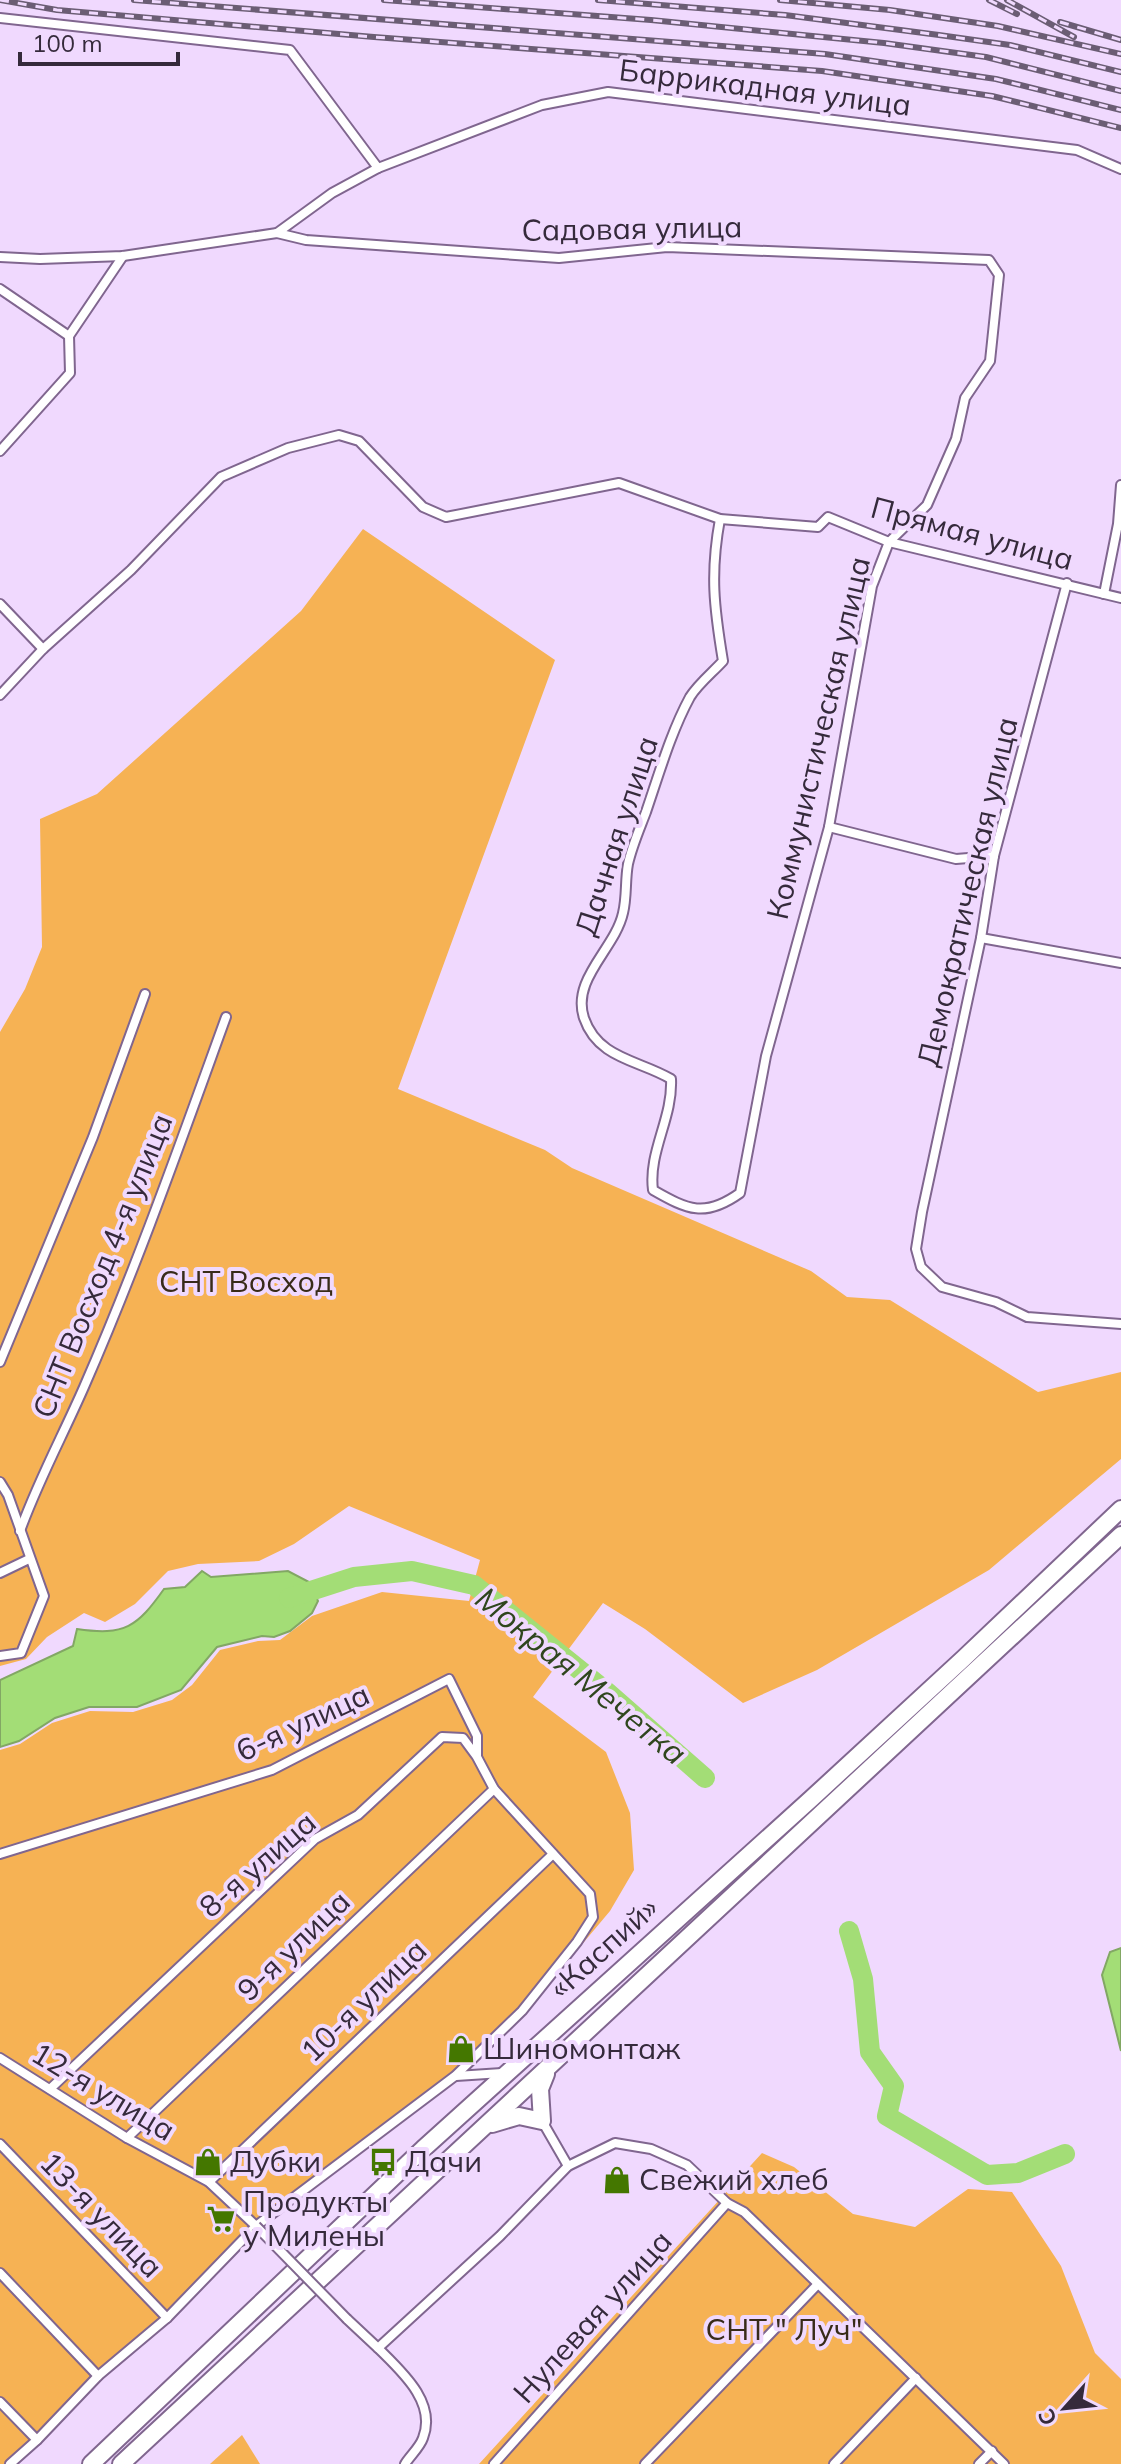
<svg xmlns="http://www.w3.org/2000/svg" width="1121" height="2464" font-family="Mulish,sans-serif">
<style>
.green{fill:#f6b254}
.water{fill:#a3dd76;stroke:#82a764;stroke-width:2}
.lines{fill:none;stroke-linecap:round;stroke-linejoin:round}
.river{stroke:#a3dd76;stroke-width:20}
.street-casing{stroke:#80668f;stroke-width:12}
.highway-casing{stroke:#80668f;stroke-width:20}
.street{stroke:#fff;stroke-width:8}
.highway{stroke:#fff;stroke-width:16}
.rail-casing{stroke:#6b5d74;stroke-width:6}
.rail{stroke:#f0d9fe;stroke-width:3;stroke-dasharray:9;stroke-linecap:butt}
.street-bridge-casing{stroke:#80668f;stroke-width:12;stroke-linecap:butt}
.street-bridge{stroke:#fff;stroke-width:8}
.labels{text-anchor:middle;stroke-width:8;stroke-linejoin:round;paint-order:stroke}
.street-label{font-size:30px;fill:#352a3b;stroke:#f0d9fe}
.park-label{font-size:30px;fill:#382b19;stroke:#f0d9fe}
.poi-label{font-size:30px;fill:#352a3b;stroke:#f0d9fe;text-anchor:start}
.water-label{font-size:32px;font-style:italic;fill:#2f461d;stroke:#f0d9fe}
</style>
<rect width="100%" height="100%" fill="#f0d9fe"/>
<g class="green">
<path d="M363 529 555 660 398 1089 545 1150 572 1168 811 1271 847 1297 890 1300 1038 1392 1121 1372V1459L989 1570 817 1670 743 1703 645 1629 603 1603 533 1697 606 1752 630 1813 634 1870 610 1911 526 2011 457 2081 268 2218 173 2316 106 2376 16 2464H0V1750L20 1744 52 1723 90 1711 133 1712 172 1700 192 1685 220 1650 258 1641 280 1640 312 1616 382 1592 469 1601 480 1560 349 1506 294 1544 259 1561 198 1564 168 1571 135 1604 105 1622 84 1613 47 1637 26 1659 0 1666V1032L25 989 42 947 40 819 97 794 301 611Z"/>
<path d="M762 2153 794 2167 853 2214 915 2227 968 2189 1012 2192 1061 2266 1095 2353 1121 2379V2464H479Z"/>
<path d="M242 2435 260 2464H210Z"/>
</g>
<g class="water">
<path d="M202 1571 211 1577 288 1571 309 1582 318 1601 312 1613 290 1631 274 1637 262 1636 217 1647 181 1690 137 1707H89L55 1718 19 1741 0 1747V1680L73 1646 77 1629C125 1636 137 1627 164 1589L185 1587Z"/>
<path d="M1121 1948V2051L1102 1975 1110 1952Z"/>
</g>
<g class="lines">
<g class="river">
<path d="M289 1598 354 1577 412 1571 474 1585 607 1692 705 1778"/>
<path d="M849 1931 863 1979 870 2052 894 2086 887 2116 987 2175 1018 2173 1065 2154"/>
</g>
<defs>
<g id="street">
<path d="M0 18 290 50 378 168"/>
<path d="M277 233 306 240 559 258 667 247 989 260 999 275 990 361 965 398 956 439 927 505 889 542 872 586 829 827 766 1056 740 1193C705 1218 688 1210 653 1190 648 1152 673 1118 671 1079 639 1060 598 1059 584 1018 571 979 615 949 623 913 627 897 625 880 628 864 632 846 640 828 646 812 659 774 671 732 690 697 698 684 713 672 723 661 714 607 710 573 720 519"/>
<path d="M0 257 40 259 123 256 277 233 332 193 378 168 542 105 608 92 1077 150 1121 169"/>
<path d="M0 289 69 336"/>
<path d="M0 451 70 373 69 336 123 256"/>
<path d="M1067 583 994 856 981 938 922 1212 916 1249 921 1267 942 1287 996 1302 1027 1317 1121 1324"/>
<path d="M1104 594 1118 524 1121 485"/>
<path d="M0 604 43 649"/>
<path d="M0 695 43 649 131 570 221 477 288 448 339 435 359 441 423 507 446 517 619 483 720 519 818 527 828 517 889 542 1121 598"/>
<path d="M829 827 956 859 994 856"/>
<path d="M981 938 1121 963"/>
<path d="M0 1362 93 1137 145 994"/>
<path d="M0 1482 8 1495 44 1596 21 1653 0 1656"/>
<path d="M20 1531C38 1481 63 1435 84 1387 137 1266 181 1141 226 1017"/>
<path d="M0 1573 29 1559"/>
<path d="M0 1854 272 1770 449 1679 477 1736V1756"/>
<path d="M0 2058 127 2138 209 2182 256 2226"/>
<path d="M456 2076 502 2073"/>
<path d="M542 2121 568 2166 615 2143 651 2149 687 2165 727 2203 744 2212 1004 2464"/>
<path d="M127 2138 494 1789"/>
<path d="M0 2144 167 2318"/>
<path d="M209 2182 553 1854"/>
<path d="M0 2273 98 2376"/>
<path d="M347 2319 378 2348 500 2236 568 2166"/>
<path d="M378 2348C401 2371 437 2402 423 2438 420 2447 410 2456 405 2464"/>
<path d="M0 2402 37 2440"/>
<path d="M10 2464 37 2440 98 2376 167 2318 256 2226 455 2076 522 2011 577 1942 593 1917 590 1894 494 1789 477 1757 463 1738 442 1737 358 1815 315 1839 50 2089"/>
<path d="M494 2464 727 2203"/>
<path d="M645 2464 818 2284"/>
<path d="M834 2464 916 2378"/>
<path d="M979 2464 992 2451"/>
</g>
<g id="highway">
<path d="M492 2124 519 2116 542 2121 540 2089 546 2074"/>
<path d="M91 2464 423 2149 811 1799 963 1659 1121 1509"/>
<path d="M121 2464 1121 1535"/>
</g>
</defs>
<use href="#street" class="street-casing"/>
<use href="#highway" class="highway-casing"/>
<use href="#street" class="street"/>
<use href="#highway" class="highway"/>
<defs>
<g id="rail">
<path d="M0 0 57 10 374 37 822 71 992 96 1121 128"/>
<path d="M134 0 825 54 996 79 1121 110"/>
<path d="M384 0 651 20 884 43 986 57 1121 91"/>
<path d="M598 0 785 15 939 35 1010 45 1121 72"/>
<path d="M780 0 890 10 998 26 1121 54"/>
<path d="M989 0 1017 14"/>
<path d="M1007 0 1074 37"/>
<path d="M1060 22 1121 40"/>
</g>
</defs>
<use href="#rail" class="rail-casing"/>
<use href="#rail" class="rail"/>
<defs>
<path id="street-bridge" d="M256 2226 347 2319"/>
</defs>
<use href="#street-bridge" class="street-bridge-casing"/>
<use href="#street-bridge" class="street-bridge"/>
</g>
<defs>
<symbol id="shop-bare" viewBox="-9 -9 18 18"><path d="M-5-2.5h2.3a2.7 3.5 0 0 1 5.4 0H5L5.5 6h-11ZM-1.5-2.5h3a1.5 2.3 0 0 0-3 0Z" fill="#470" stroke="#f0d9fe" stroke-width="2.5" paint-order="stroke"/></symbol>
<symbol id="bus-bare" viewBox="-9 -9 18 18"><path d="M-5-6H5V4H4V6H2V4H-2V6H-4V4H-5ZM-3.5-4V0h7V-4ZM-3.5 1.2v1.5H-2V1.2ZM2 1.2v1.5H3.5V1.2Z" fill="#470" stroke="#f0d9fe" stroke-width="2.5" paint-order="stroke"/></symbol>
<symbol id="supermarket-bare" viewBox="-9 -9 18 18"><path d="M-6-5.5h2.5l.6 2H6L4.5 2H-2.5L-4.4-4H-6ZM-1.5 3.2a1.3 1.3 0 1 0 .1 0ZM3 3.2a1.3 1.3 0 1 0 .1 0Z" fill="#470" stroke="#f0d9fe" stroke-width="2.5" paint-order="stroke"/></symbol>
</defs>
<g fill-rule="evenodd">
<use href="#shop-bare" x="441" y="2029" width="40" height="40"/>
<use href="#shop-bare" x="188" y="2142" width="40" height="40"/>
<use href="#bus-bare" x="363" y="2142" width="40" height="40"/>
<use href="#shop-bare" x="597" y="2160" width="40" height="40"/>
<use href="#supermarket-bare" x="201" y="2199" width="40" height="40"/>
</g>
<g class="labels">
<g class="street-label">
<text transform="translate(765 88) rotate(7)" y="10">Баррикадная улица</text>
<text transform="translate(632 229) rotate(-1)" y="10">Садовая улица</text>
<text transform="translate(972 534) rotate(15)" y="10">Прямая улица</text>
<text transform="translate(819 738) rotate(-77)" y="10">Коммунистическая улица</text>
<text transform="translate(617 836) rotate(-72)" y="10">Дачная улица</text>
<text transform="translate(968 892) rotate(-77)" y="10">Демократическая улица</text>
<text transform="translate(103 1266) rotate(-68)" y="10">СНТ Восход 4-я улица</text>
<text transform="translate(303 1723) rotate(-25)" y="10">6-я улица</text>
<text transform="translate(258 1865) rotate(-41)" y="10">8-я улица</text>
<text transform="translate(294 1946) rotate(-44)" y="10">9-я улица</text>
<text transform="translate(604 1948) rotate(-42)" y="10">«Каспий»</text>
<text transform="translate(364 2001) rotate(-44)" y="10">10-я улица</text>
<text transform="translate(103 2092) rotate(31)" y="10">12-я улица</text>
<text transform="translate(101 2215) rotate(46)" y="10">13-я улица</text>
<text transform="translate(593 2317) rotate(-48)" y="10">Нулевая улица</text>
</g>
<g class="park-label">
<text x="246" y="1292">СНТ Восход</text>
<text x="784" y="2340">СНТ " Луч"</text>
</g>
<g class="poi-label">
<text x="483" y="2059">Шиномонтаж</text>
<text x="230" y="2172">Дубки</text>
<text x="405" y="2172">Дачи</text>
<text x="639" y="2190">Свежий хлеб</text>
<text x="243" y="2212">Продукты<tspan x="243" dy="34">у Милены</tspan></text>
</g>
<g class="water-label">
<text transform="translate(581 1676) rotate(39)" y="11">Мокрая Мечетка</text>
</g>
</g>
<g transform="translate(1065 2408) rotate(243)" stroke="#f0d9fe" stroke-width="6" paint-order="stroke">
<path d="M0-6L14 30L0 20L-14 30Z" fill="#352a3b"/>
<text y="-12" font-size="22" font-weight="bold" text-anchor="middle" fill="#352a3b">С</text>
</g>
<path d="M20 52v12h158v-12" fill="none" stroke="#352a3b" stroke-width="4"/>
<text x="32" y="52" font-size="24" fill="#352a3b" stroke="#f0d9fe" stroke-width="6" paint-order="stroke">100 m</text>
</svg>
